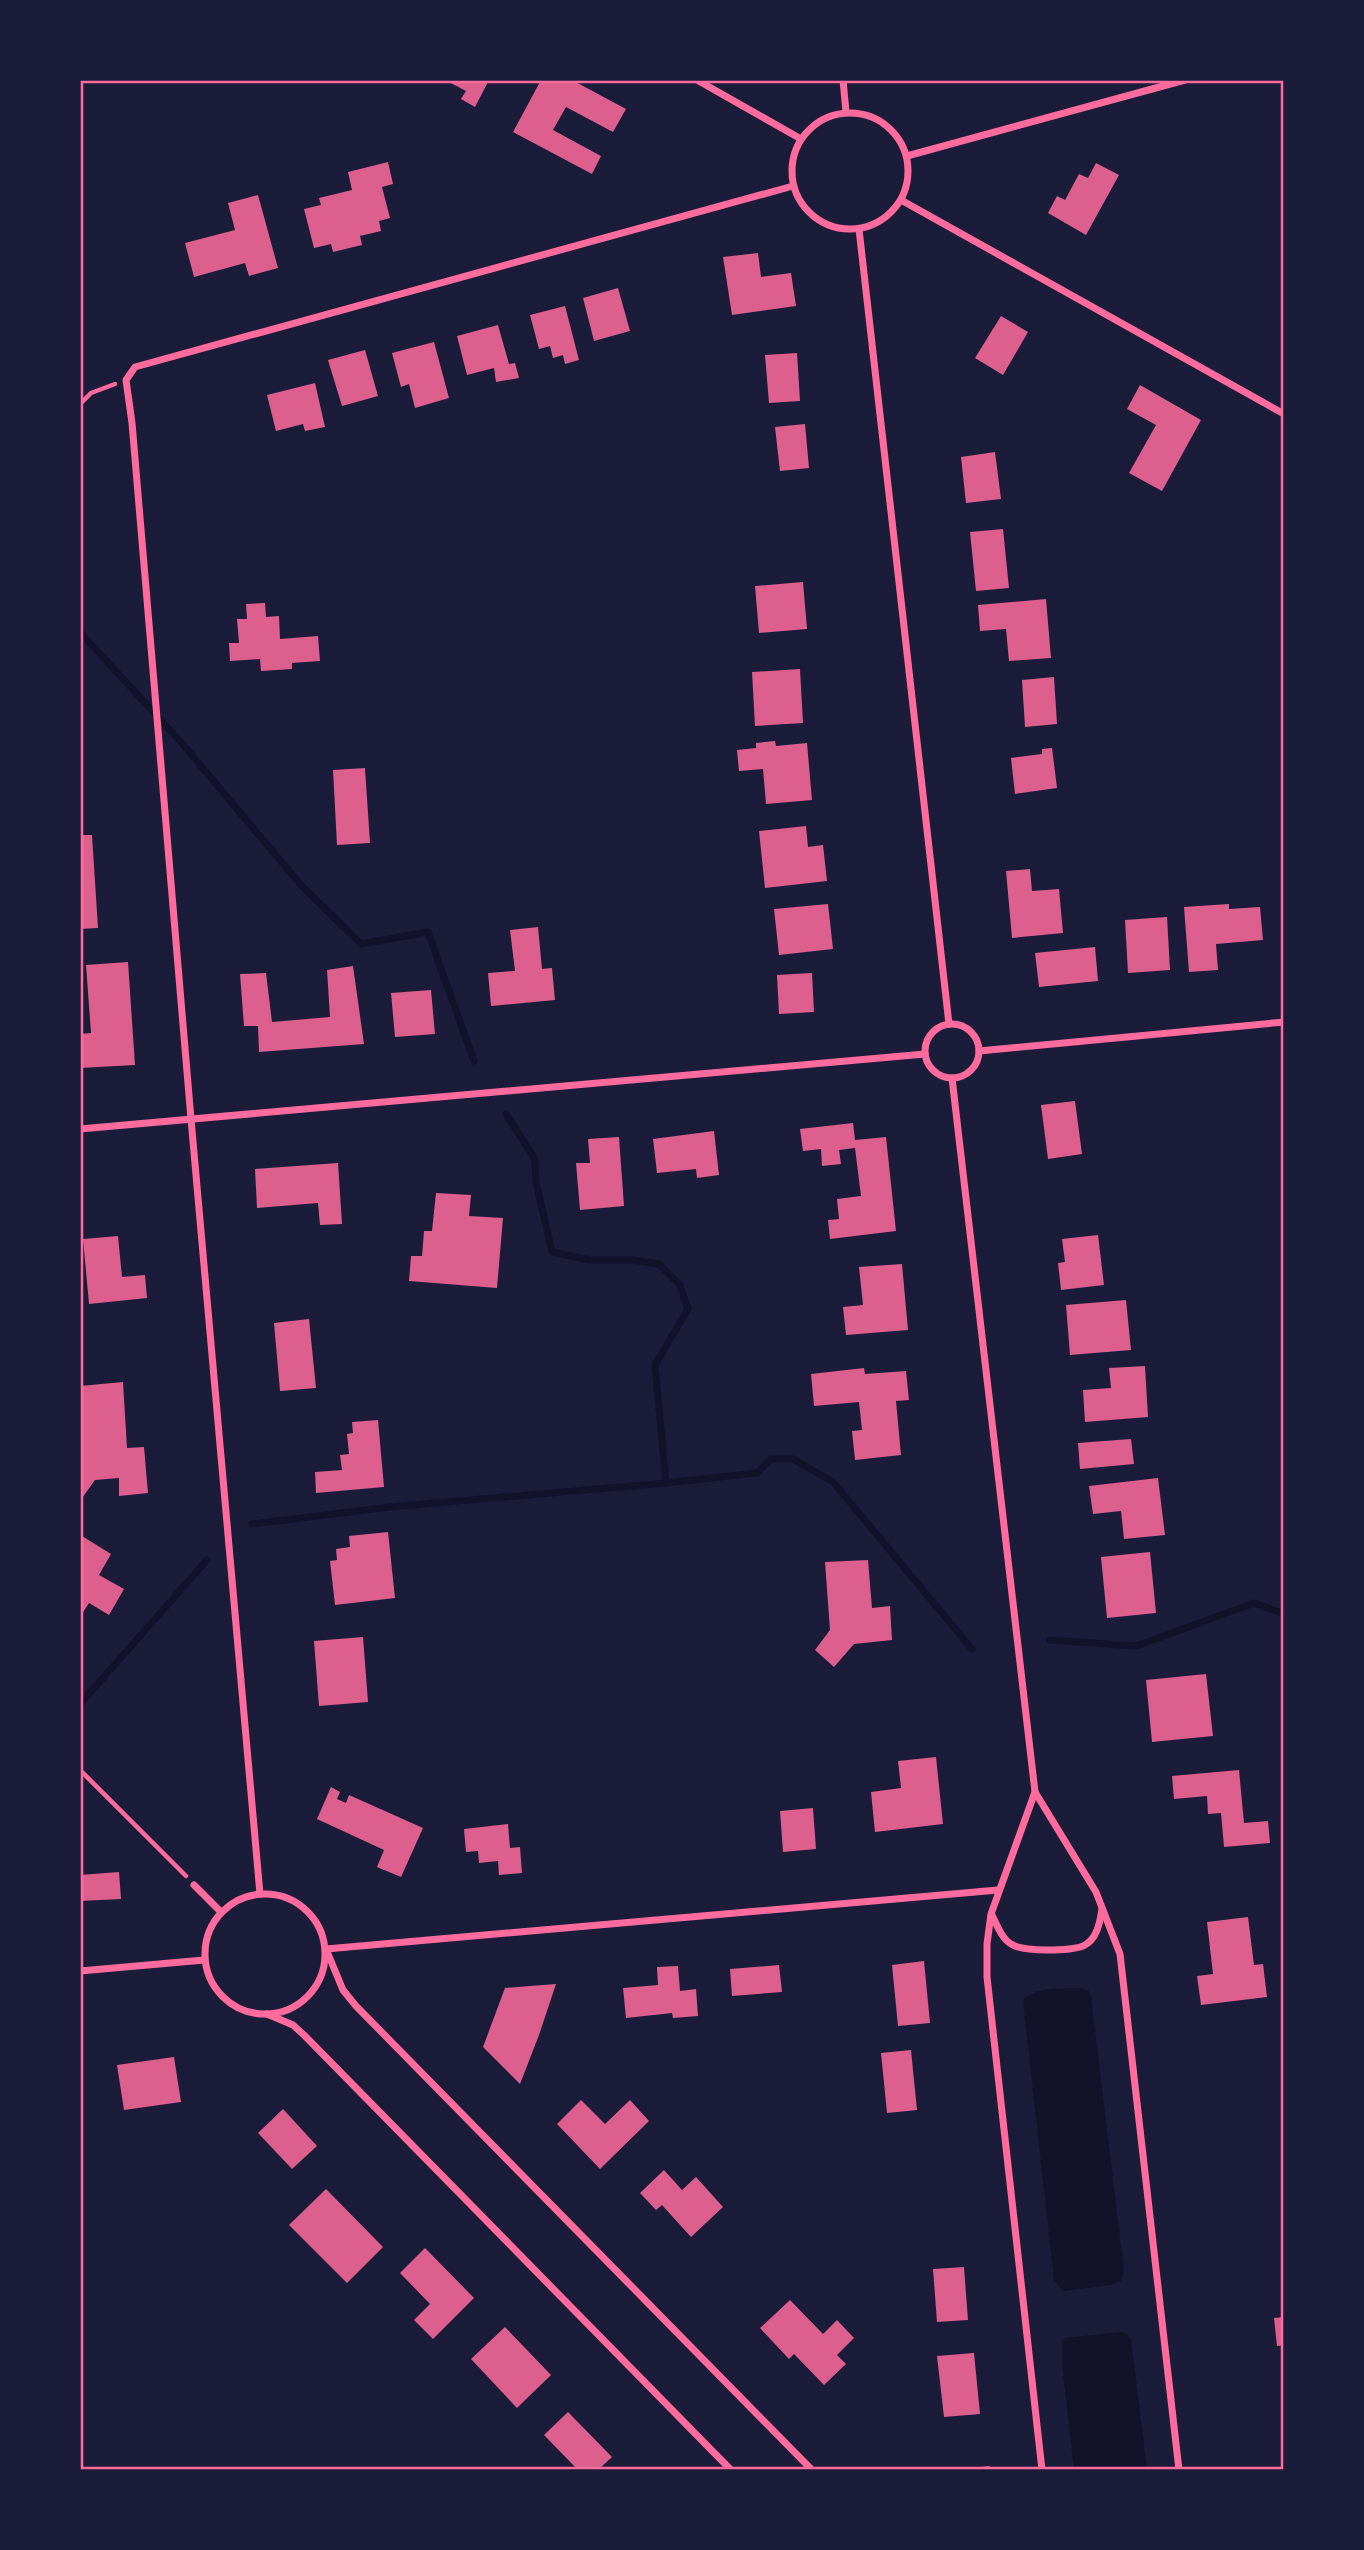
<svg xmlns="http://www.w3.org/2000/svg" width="1364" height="2550" font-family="Inter,sans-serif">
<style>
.water{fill:#12122b}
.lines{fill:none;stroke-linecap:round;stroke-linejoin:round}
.stream{stroke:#12122b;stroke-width:7}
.building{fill:#dd5f8e}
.path{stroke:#ff6b9d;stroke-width:4.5}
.minor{stroke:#ff6b9d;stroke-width:7}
.neatline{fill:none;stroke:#ff6b9d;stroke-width:2.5}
</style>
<rect width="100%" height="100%" fill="#1b1b3a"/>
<g class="water">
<path d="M1081 1988 1088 1990 1091 1997 1124 2271 1121 2281 1112 2285 1063 2291 1054 2280 1023 2001C1032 1986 1065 1989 1081 1988Z"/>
<path d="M1122 2332 1128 2335 1131 2340 1147 2469H1074L1062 2364V2341L1064 2338Z"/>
</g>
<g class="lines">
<g class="stream">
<path d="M80 632 180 741 301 885 361 944 428 932 474 1061"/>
<path d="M506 1114 535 1159 536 1182 552 1252 589 1260H632L659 1264 680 1285 688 1309 655 1365 666 1483 757 1473 771 1459H793L833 1482 972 1649"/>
<path d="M252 1524 390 1507 666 1483"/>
<path d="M1050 1640 1136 1646 1254 1603 1284 1614"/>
<path d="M80 1704 207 1560"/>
</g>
</g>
<g class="building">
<path d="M445 80H489L475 107 461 99 466 91Z"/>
<path d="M541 80H572L626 109 613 132 566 107 553 130 601 156 592 174 513 132Z"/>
<path d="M388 162 393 184 382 187 390 218 379 221 381 231 360 236 362 245 333 252 331 244 314 248 304 209 321 205 319 198 352 190 348 172Z"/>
<path d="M1096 163 1119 175 1086 235 1048 213 1057 196 1065 200 1079 174 1088 178Z"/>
<path d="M258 195 278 268 249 276 245 263 194 277 185 243 235 230 228 203Z"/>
<path d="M758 253 761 277 791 273 796 306 732 315 723 257Z"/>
<path d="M618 288 630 331 594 341 583 298Z"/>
<path d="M565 306 579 360 565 364 563 355 553 358 550 346 539 349 530 315Z"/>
<path d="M1001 316 1028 332 1003 375 975 358Z"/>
<path d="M498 325 509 364 515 363 519 378 496 382 494 368 467 375 457 336Z"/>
<path d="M434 342 449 398 415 408 409 384 401 387 392 353Z"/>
<path d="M365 350 378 396 342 406 328 360Z"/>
<path d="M797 353 800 401 769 403 765 355Z"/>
<path d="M315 383 325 427 305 431 303 424 276 431 267 395Z"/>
<path d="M1140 385 1201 420 1162 491 1129 473 1156 425 1127 409Z"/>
<path d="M805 424 809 468 780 471 775 427Z"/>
<path d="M995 452 1001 499 966 503 961 457Z"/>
<path d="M1003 529 1009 588 976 591 970 532Z"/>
<path d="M803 582 807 629 759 633 755 586Z"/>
<path d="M1046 599 1051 658 1009 661 1006 629 980 631 978 605Z"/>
<path d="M265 603 266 617 279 616 280 639 318 636 320 661 292 663V669L261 671 260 659 230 661 229 643H239L237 619H247L246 604Z"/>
<path d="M800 669 803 723 755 726 752 672Z"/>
<path d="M1054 677 1057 724 1025 727 1022 680Z"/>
<path d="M775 741 776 746 807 743 812 800 766 804 763 769 739 771 737 750 756 748V743Z"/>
<path d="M1052 748 1057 788 1015 794 1011 758 1042 754V749Z"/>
<path d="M365 768 370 843 337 845 333 770Z"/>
<path d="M806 826 808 847 823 845 827 881 765 888 759 831Z"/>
<path d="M80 835H92L98 928 80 929Z"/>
<path d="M1030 869 1032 891 1059 889 1063 933 1012 938 1006 871Z"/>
<path d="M828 904 833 949 779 955 774 909Z"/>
<path d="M1229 904V909L1260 907 1263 940 1216 944 1218 970 1189 972 1184 907Z"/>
<path d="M1167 917 1170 970 1128 973 1125 920Z"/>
<path d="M538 927 542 969 552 968 555 1000 491 1006 488 973 515 971 510 930Z"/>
<path d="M1095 947 1098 981 1039 987 1035 953Z"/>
<path d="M128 962 135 1065 80 1068V1034L91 1033 86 965Z"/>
<path d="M353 966 364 1044 259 1052 258 1026H244L240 974 266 973 272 1022 330 1017 327 970Z"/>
<path d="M812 973 814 1012 779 1014 777 975Z"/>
<path d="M431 990 435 1034 395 1037 391 993Z"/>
<path d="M1075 1101 1082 1154 1048 1159 1041 1105Z"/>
<path d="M853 1123 855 1140 886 1137 896 1231 830 1239 828 1220 839 1219 837 1199 861 1196 855 1148 839 1150 841 1164 822 1166 821 1149 803 1151 800 1129Z"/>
<path d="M714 1131 719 1175 697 1178 696 1169 657 1173 653 1139Z"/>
<path d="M619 1137 624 1206 580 1210 576 1163H590L588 1139Z"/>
<path d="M338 1163 342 1224 320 1225 318 1203 257 1208 255 1169Z"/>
<path d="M436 1193 471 1195 469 1216 503 1218 497 1288 409 1281 411 1256H422L424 1231H432Z"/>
<path d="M1098 1235 1104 1285 1061 1290 1058 1263 1065 1262 1062 1239Z"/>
<path d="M118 1236 122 1277 145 1275 147 1298 89 1304 83 1239Z"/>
<path d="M902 1264 908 1330 846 1335 843 1307 863 1305 859 1267Z"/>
<path d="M1126 1300 1131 1350 1070 1355 1066 1305Z"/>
<path d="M309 1319 316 1388 280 1391 274 1323Z"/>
<path d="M1145 1366 1148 1417 1085 1422 1083 1390 1111 1388 1109 1368Z"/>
<path d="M864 1368 865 1374 906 1371 909 1400 896 1401 901 1455 855 1460 852 1431 862 1430 859 1402 814 1406 811 1374Z"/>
<path d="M123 1382 127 1448 144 1447 148 1493 119 1496V1478L95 1480 80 1501V1386Z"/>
<path d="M378 1420 384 1487 316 1493 315 1472 342 1470 340 1455 349 1454 347 1434 353 1433 352 1422Z"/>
<path d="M1131 1439 1134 1464 1080 1469 1078 1443Z"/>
<path d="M1158 1478 1165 1535 1124 1539 1121 1511 1093 1514 1089 1486Z"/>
<path d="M388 1532 395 1598 335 1605 330 1561 337 1560 336 1549 350 1547 349 1536Z"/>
<path d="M82 1536 111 1554 99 1575 124 1589 109 1615 89 1603 80 1617Z"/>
<path d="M1150 1552 1156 1613 1107 1618 1101 1557Z"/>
<path d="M868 1560 872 1608 890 1606 892 1640 854 1644 834 1667 815 1650 830 1630 825 1562Z"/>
<path d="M363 1637 368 1702 319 1706 314 1641Z"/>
<path d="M1206 1674 1213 1736 1152 1742 1146 1680Z"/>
<path d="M936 1757 943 1824 875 1832 871 1792 901 1788 898 1761Z"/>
<path d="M1239 1770 1244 1823 1268 1821 1270 1843 1224 1847 1221 1813 1208 1814 1207 1796 1174 1799 1172 1776Z"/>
<path d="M331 1787 340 1792 337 1799 346 1803 349 1795 423 1828 401 1877 377 1867 384 1850 317 1819Z"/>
<path d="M813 1808 816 1849 783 1852 780 1811Z"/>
<path d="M508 1824 510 1848 520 1847 522 1873 499 1875 498 1861 479 1863 478 1851 466 1852 464 1829Z"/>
<path d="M119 1872 121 1899 80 1901V1875Z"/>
<path d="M1248 1917 1254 1965 1263 1964 1267 1997 1201 2005 1197 1976 1213 1974 1207 1922Z"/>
<path d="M924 1961 930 2023 898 2026 892 1965Z"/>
<path d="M779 1965 782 1992 732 1996 730 1969Z"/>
<path d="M678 1966 680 1991 696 1989 698 2016 673 2018 672 2013 626 2018 623 1988 658 1985 657 1967Z"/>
<path d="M556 1984 539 2035 520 2084 483 2047 505 1988Z"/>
<path d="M911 2050 917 2110 887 2113 881 2053Z"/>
<path d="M174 2057 181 2102 124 2110 117 2065Z"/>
<path d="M581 2100 605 2124 630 2100 649 2121 600 2169 557 2124Z"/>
<path d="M283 2109 317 2146 292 2169 258 2133Z"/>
<path d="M664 2170 682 2190 696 2177 723 2207 691 2237 662 2205 656 2210 640 2193Z"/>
<path d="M326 2189 383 2247 347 2283 289 2225Z"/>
<path d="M425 2248 474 2298 433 2339 414 2320 430 2304 400 2273Z"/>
<path d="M964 2267 968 2320 937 2322 933 2269Z"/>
<path d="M790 2300 823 2334 837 2320 854 2338 837 2355 846 2364 824 2385 794 2354 789 2359 760 2328Z"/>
<path d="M1284 2317V2345L1277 2346 1274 2318Z"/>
<path d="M505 2327 551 2375 517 2408 471 2359Z"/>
<path d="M974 2353 980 2414 944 2417 937 2356Z"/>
<path d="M568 2412 612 2457 598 2470H578L544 2435Z"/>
<path d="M990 2466V2470H971V2468Z"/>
</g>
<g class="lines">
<g class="path">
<path d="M80 404 91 393 115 384"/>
<path d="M80 1770 186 1876"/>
</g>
<g class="minor">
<path d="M697 80 801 139"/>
<path d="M843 80 846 112"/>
<circle cx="850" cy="171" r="58"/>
<path d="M907 156 1185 80"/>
<path d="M901 200 1284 414"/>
<path d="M859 229 949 1024"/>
<circle cx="952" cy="1051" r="27"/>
<path d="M979 1051 1284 1022"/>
<path d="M952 1078 1035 1792 1096 1892 1120 1954 1179 2470"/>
<path d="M80 1129 925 1054"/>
<path d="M1035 1792 991 1914 987 1944V1977L1042 2470"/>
<path d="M194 1885 221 1912"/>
<circle cx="265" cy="1954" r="60"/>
<path d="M260 1894 191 1119 132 423 126 380 135 367 793 186"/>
<path d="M992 1915C997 1925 1002 1940 1013 1945 1025 1952 1070 1951 1083 1946 1097 1940 1100 1922 1102 1909"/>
<path d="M326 1949 343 1990 356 2006 812 2470"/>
<path d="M326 1949 998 1890"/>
<path d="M80 1971 204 1960"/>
<path d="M267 2014 293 2025 304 2035 731 2470"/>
</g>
</g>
<rect width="1364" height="2550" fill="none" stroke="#1b1b3a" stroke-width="164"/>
<rect x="82" y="82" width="1200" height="2386" class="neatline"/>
</svg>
